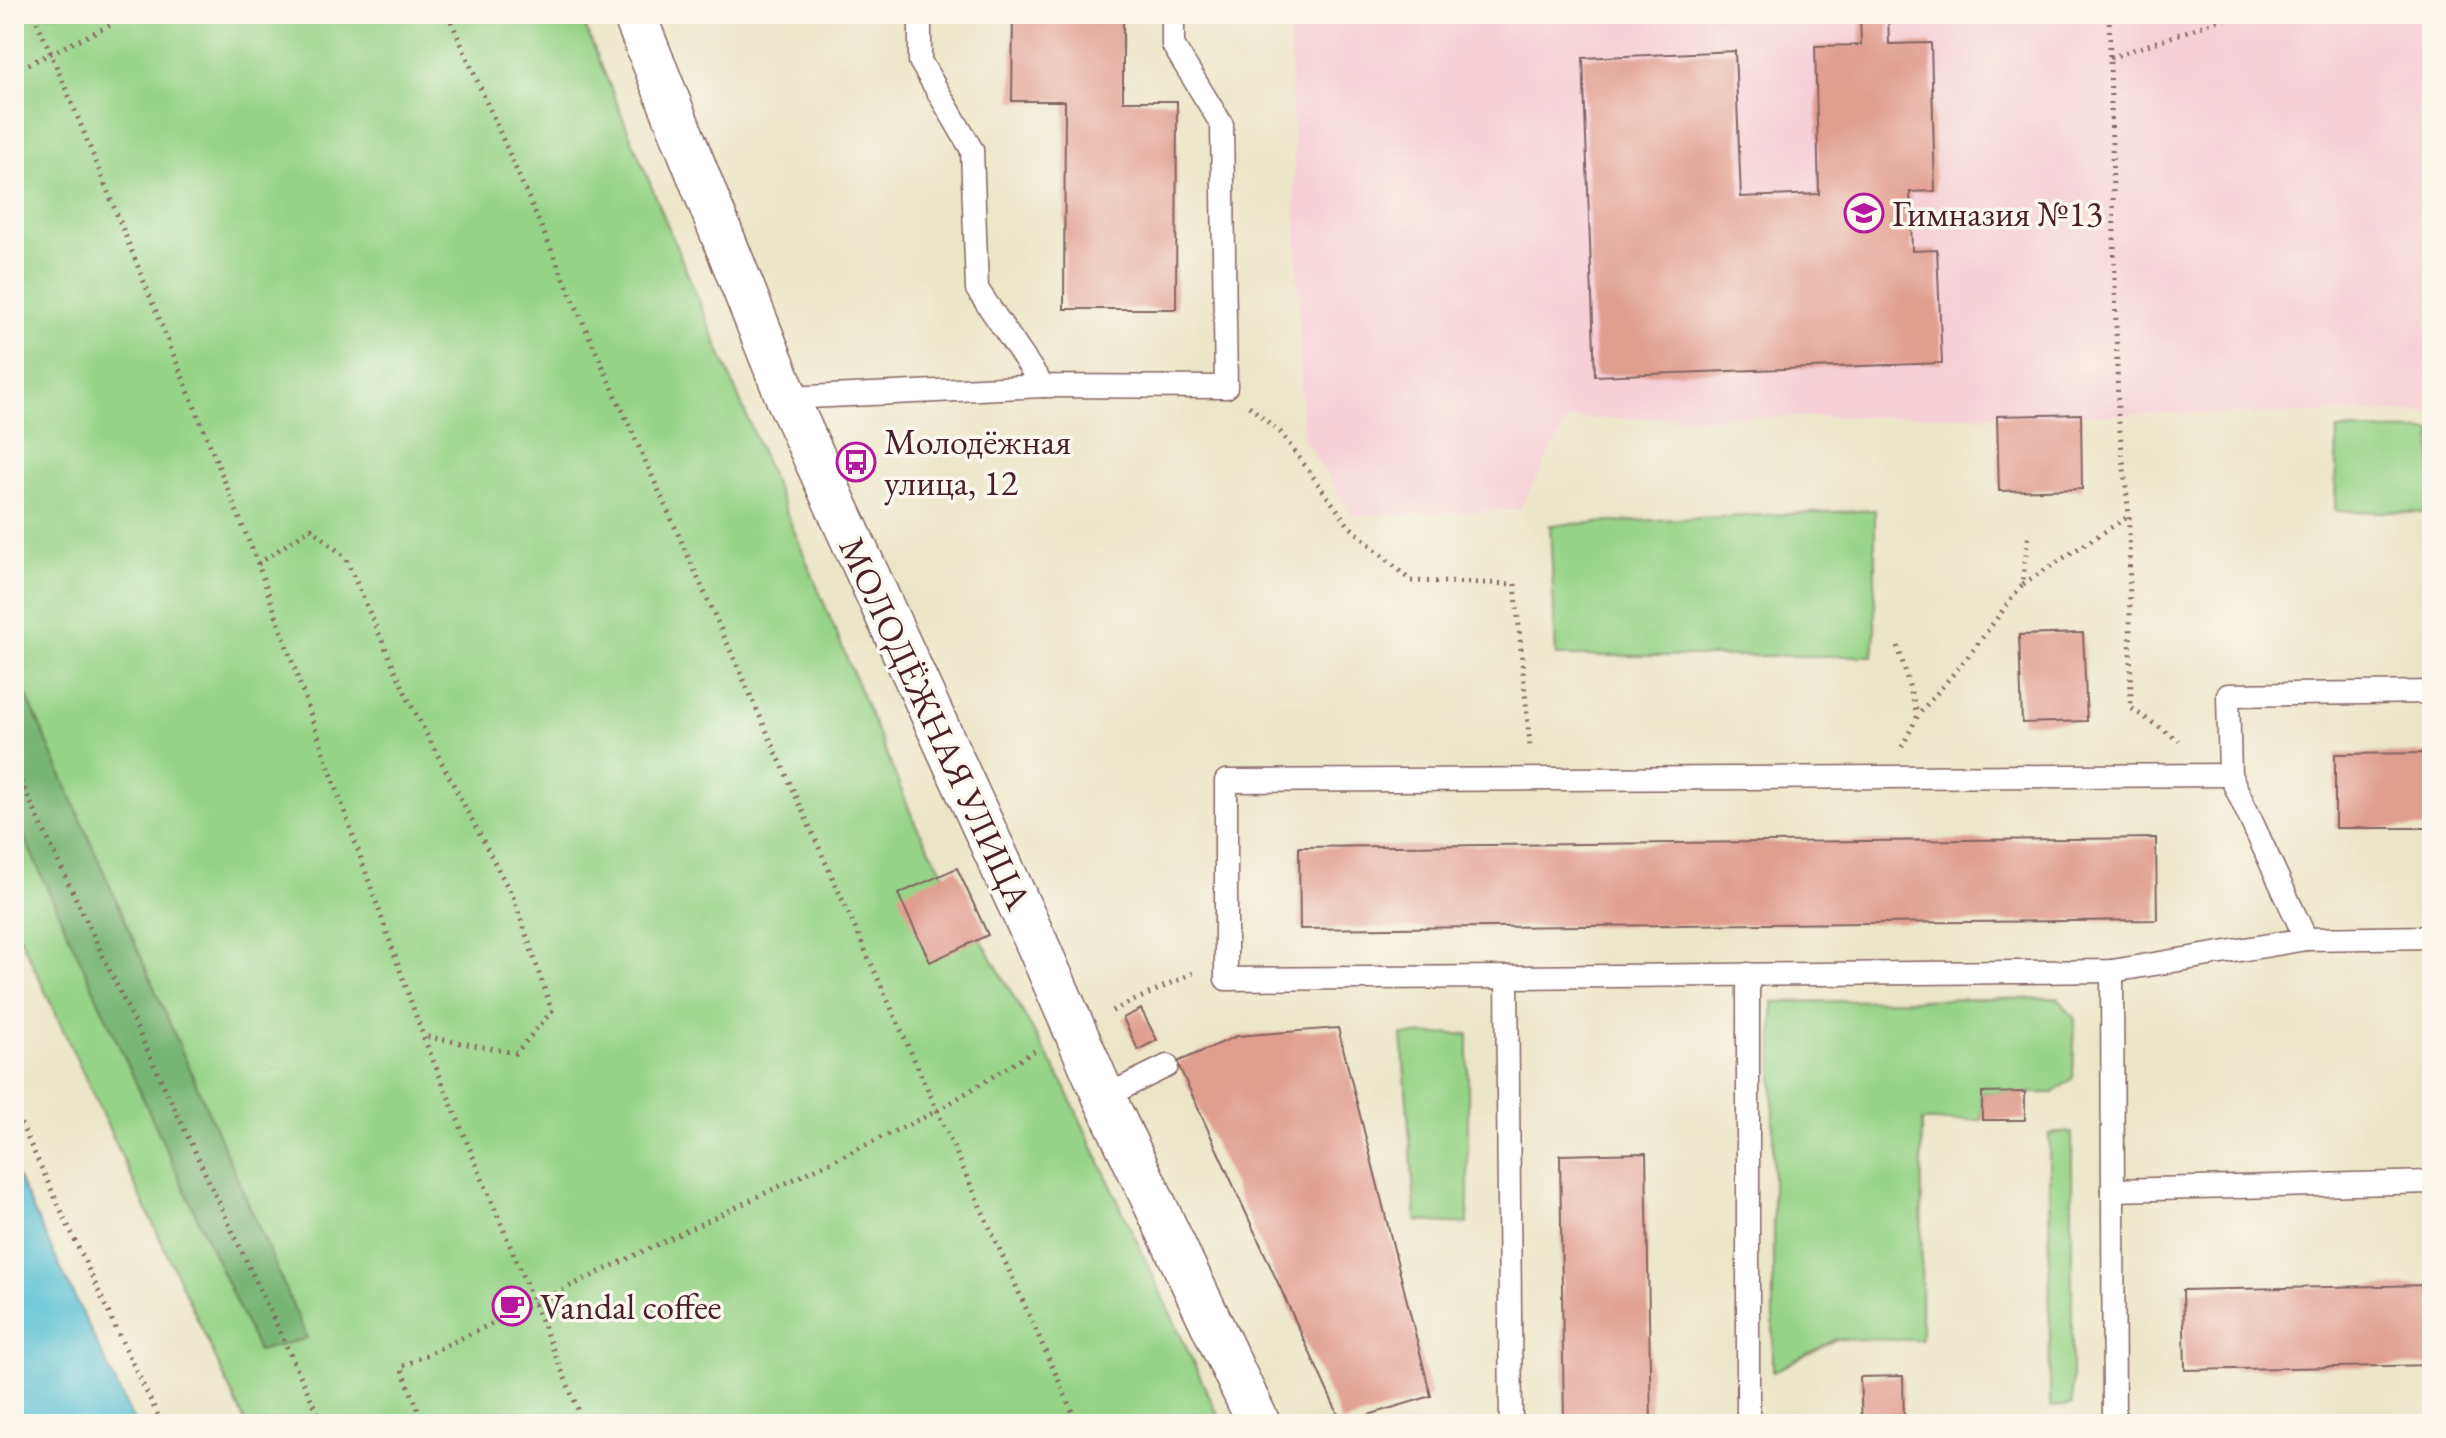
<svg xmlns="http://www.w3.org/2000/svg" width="2446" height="1438" font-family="'EB Garamond',serif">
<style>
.built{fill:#f6cfd7}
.green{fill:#96d388;stroke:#70795a;stroke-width:2}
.forest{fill:#78b574;stroke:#616a50;stroke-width:2}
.water{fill:#58c0d4;stroke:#517080;stroke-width:2}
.building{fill:#e09e8f}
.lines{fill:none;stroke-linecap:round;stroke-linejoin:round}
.lane-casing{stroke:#836562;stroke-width:25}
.street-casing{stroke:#836562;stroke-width:45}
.path{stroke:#836562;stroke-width:5;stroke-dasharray:2 6;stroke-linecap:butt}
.lane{stroke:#fff;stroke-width:22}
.street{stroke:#fff;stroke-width:42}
.labels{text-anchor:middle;stroke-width:7;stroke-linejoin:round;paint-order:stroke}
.poi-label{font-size:36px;fill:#4a1f2b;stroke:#fbf7ec;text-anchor:start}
.street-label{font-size:36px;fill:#4a1f2b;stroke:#fbf7ec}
</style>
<rect width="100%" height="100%" fill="#fbf7ec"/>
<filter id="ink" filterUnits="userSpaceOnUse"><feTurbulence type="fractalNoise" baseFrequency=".0125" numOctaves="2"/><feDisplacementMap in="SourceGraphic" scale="16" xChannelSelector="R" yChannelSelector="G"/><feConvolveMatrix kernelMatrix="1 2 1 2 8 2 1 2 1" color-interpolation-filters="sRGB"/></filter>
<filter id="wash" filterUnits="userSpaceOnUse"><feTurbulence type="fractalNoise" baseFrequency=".006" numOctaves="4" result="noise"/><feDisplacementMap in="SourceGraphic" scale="32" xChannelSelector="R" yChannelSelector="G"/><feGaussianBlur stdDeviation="1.8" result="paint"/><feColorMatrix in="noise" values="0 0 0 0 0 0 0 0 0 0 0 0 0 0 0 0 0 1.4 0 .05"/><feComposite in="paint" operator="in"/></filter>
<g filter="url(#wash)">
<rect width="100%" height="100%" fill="#ece6c8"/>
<path class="built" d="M1289 14H2432V412L1569 419 1519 510 1353 516 1303 438Z"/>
<g class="green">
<path d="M14 14H580L915 823 1064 1085 1222 1424H246L14 924Z"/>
<path d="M2337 430 2432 431V513L2335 511Z"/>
<path d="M1875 510V630L1873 656H1556L1550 525Z"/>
<path d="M2058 998 2075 1019 2073 1078 2053 1093H1982V1120L1922 1121 1921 1340 1836 1339 1773 1372V1002Z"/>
<path d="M1468 1034V1224L1416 1221 1402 1035Z"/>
<path d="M2072 1132V1405L2050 1407 2049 1134Z"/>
</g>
<path class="forest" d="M14 666 307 1338 258 1351 14 815Z"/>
<path class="water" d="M14 1170 135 1424H14Z"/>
<g id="blocks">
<g class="building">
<path d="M1013 14H1123V101H1177L1176 309H1064L1065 101H1012Z"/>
<path d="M1860 14H1888L1889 44 1931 43 1935 191 1910 192 1912 251 1937 250 1942 363 1595 376 1583 58 1735 51 1741 197 1819 194 1815 46 1861 45Z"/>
<path d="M2081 414 2082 489 1999 491 1997 416Z"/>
<path d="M2083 633 2087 721 2022 723 2019 635Z"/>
<path d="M2432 753V828H2335V754Z"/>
<path d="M2156 838 2157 920 1300 929 1299 847Z"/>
<path d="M957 868 988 935 930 962 898 894Z"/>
<path d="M1141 1009 1157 1040 1138 1050 1123 1018Z"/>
<path d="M1338 1028 1431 1396 1342 1423 1177 1062 1237 1036Z"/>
<path d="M2025 1092V1120H1982V1093Z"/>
<path d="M1646 1153 1651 1424H1564L1560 1155Z"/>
<path d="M2432 1285V1365L2185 1370 2183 1290Z"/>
<path d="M1903 1376 1904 1424H1862L1860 1377Z"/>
</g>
</g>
</g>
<g filter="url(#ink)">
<use href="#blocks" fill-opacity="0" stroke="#836562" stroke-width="2"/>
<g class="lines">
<defs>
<g id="lane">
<path d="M920 14V61L972 150 977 289 1043 386 1226 387 1222 125 1173 45V14"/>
<path d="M787 398 1043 386"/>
<path d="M2306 939 2230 775 2228 695 2432 692"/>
<path d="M2112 971 2114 1424"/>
<path d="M1748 974V1424"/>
<path d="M1507 977 2112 971 2306 939 2432 937"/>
<path d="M1104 1097 1167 1066"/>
<path d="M2113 1190 2432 1182"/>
<path d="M1511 1424 1507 977 1226 979V781L2230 775"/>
</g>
<path id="street" d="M634 14 787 398 1038 946 1104 1097 1259 1424"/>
</defs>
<use href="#lane" class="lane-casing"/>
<use href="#street" class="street-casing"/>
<g class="path">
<path d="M34 14 76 113 258 564 423 1036 584 1424"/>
<path d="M448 14 590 338 1078 1424"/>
<path d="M2109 14 2118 413 2129 516 2131 708 2179 741"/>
<path d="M2110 58 2237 14"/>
<path d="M14 71 133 14"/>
<path d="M1249 406 1281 433 1349 526 1411 581 1515 584 1530 746"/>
<path d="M258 564 311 528 345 557 408 699 514 899 552 1011 516 1053 423 1036"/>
<path d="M2023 584 2129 516"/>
<path d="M1898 646 1917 714"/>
<path d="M1902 747 1918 715 1967 658 2022 585 2029 533"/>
<path d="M14 767 323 1424"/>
<path d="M1112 1011 1193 973"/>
<path d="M14 1109 118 1333 162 1424"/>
<path d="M424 1424 401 1367 937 1111 1039 1048"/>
</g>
<use href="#lane" class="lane"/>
<use href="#street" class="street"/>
</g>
</g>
<defs>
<symbol id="school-ring" viewBox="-11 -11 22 22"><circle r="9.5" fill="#fbf7ec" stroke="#b5179e" stroke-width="1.5"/><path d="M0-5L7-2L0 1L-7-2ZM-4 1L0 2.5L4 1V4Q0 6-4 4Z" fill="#b5179e"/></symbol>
<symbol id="bus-ring" viewBox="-11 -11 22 22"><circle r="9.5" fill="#fbf7ec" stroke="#b5179e" stroke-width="1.5"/><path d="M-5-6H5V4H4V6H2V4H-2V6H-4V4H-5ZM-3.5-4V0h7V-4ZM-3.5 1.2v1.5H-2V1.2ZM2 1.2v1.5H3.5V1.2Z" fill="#b5179e"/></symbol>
<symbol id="cafe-ring" viewBox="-11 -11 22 22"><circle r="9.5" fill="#fbf7ec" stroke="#b5179e" stroke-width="1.5"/><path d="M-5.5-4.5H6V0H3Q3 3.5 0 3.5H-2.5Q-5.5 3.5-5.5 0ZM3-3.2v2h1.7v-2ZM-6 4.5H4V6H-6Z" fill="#b5179e"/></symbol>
</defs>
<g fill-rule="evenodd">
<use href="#school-ring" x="1842" y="191" width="44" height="44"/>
<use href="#bus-ring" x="834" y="440" width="44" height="44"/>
<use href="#cafe-ring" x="490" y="1284" width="44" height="44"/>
</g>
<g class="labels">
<g class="poi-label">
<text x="1892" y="226">Гимназия №13</text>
<text x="884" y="454">Молодёжная<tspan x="884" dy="41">улица, 12</tspan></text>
<text x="540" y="1319">Vandal coffee</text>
</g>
<g class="street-label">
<text transform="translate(936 723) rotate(65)" y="13">МОЛОДЁЖНАЯ УЛИЦА</text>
</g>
</g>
<rect width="2446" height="1438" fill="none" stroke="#fbf7ec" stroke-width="48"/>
</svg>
